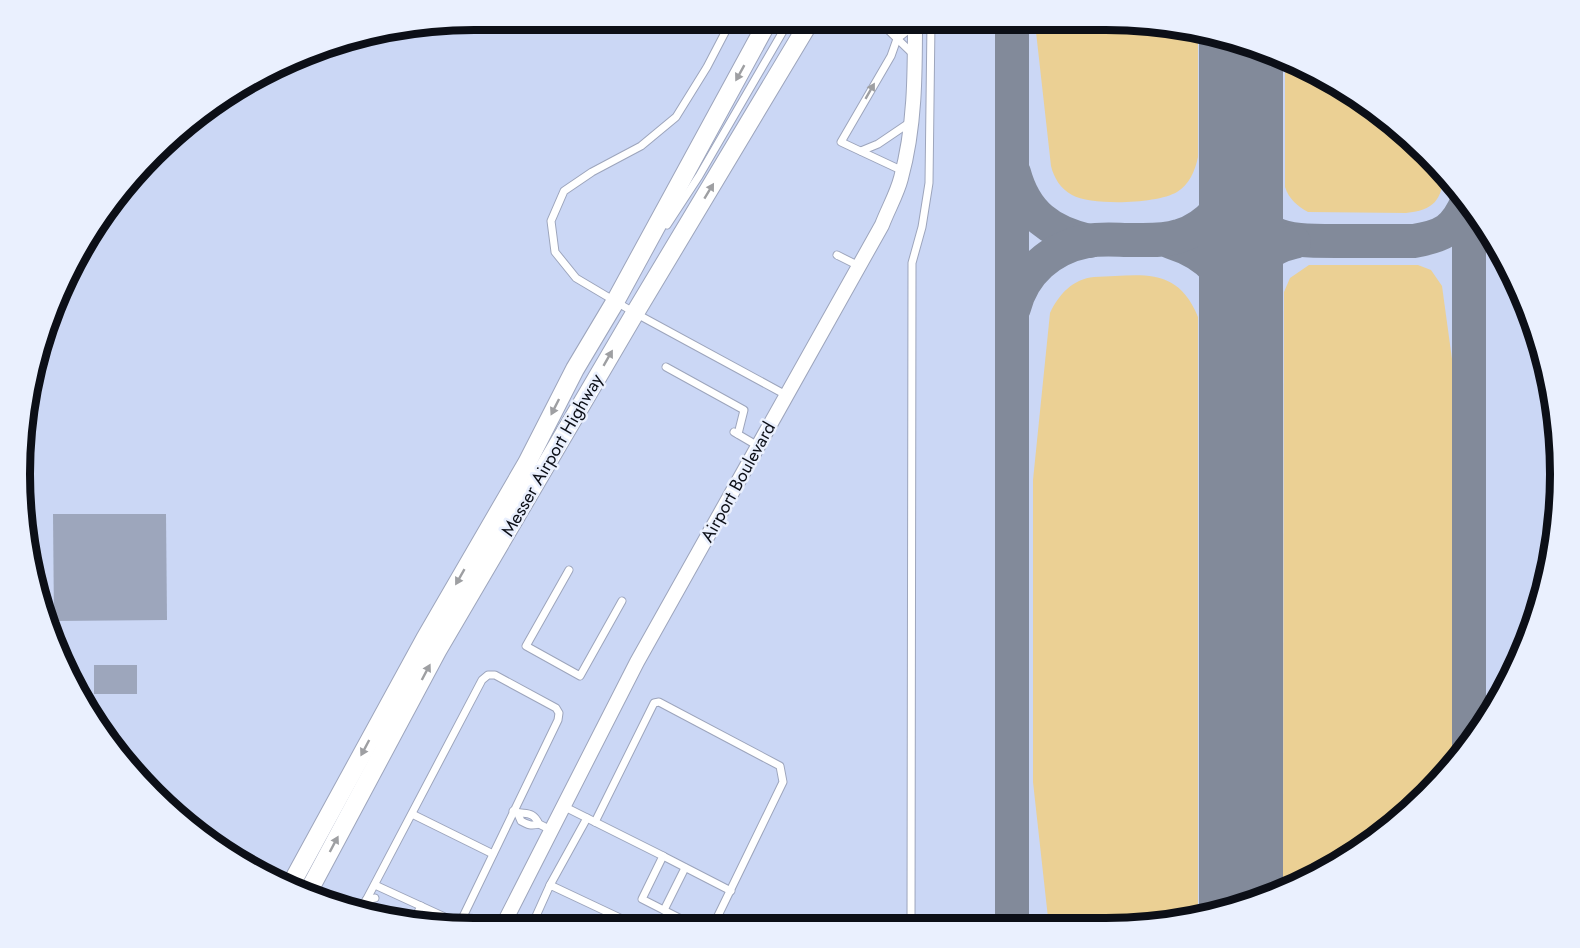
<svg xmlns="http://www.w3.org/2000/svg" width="1580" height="948" font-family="Jost,sans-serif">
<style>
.built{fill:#cbd7f5}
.green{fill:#ebd094}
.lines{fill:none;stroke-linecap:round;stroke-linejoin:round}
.taxiway{stroke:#828a9a;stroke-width:34}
.runway{stroke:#828a9a;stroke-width:84}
.building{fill:#9da6bc}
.lane-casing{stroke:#9da5bc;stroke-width:9}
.street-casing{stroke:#9da5bc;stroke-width:16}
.secondary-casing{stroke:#9da5bc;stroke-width:20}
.lane{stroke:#fff;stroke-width:7}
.street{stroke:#fff;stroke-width:14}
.secondary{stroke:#fff;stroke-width:18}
.oneway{fill:#9e9fa2}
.labels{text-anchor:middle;stroke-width:5;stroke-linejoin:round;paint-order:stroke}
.street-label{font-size:18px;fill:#0c0f17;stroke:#eaf0fe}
.rim{fill:none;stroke:#0c0f17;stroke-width:8}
</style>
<rect width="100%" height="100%" fill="#d9e3fa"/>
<path class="built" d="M474 20 1165 23 1280 54 1382 113 1447 174 1499 246 1536 328 1557 414 1560 503 1545 591 1514 675 1467 750 1406 815 1333 868 1224 913 1136 927 415 925 300 894 198 835 96 727 44 620 20 474 44 328 113 198 198 113 328 44Z"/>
<g class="green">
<path d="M1035 23H1165L1198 32V157C1195 171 1189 185 1177 192 1157 204 1092 206 1072 195 1060 188 1054 178 1051 166Z"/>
<path d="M1285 57 1382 113 1445 172C1441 200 1435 210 1406 213L1308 212C1297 206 1289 199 1285 187Z"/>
<path d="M1309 265H1418L1431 270 1442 286 1455 381V763L1406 815 1333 868 1283 888 1284 292 1290 278Z"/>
<path d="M1094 277C1140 276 1177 265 1198 317V917L1136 927H1049L1033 782V480L1050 313C1059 294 1073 279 1094 277Z"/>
</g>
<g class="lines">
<g class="taxiway">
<path d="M1014 173C1025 214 1050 232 1089 241"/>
<path d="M1241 179C1253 240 1281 241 1336 241 1362 241 1388 241 1414 241 1443 236 1455 230 1467 202"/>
<path d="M1173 240 1291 241"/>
<path d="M1171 242C1212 255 1230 279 1241 320"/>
<path d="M1241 289C1252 264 1267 248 1294 242"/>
<path d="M1014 308C1023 272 1051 248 1087 241 1102 238 1118 240 1133 240 1148 240 1164 241 1179 236 1210 227 1228 200 1241 172"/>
<path d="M1469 747V204"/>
<path d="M1012 927V22"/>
</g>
<path class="runway" d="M1241 906V44"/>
</g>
<g class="building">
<path d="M53 514H166L167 620 54 621Z"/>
<rect x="94" y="665" width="43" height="29"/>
</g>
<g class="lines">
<defs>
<g id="lane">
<path d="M731 21 707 67 676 117 641 146 592 172 564 191 551 221 555 252 576 278 635 313 786 395"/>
<path d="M880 22 913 54"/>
<path d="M861 151 878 144 909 123"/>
<path d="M903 171 841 142 891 56 897 39 907 31 912 24"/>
<path d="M667 225 699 176 789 21"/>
<path d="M837 255 859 266"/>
<path d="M666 367 744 410 738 434"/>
<path d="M734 432 758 446"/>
<path d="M569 570 526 646 580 676 622 601"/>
<path d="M563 806 663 856 642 899 695 926"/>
<path d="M513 811C524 816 532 809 539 824L551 830"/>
<path d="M412 814 493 854"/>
<path d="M518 814 521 821C528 825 531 826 539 824"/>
<path d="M595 822 654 703 659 702 780 766 783 782 713 926"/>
<path d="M663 856 731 891"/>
<path d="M375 885 460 924"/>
<path d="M550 885 587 818"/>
<path d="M371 907 366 900 375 898"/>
<path d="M361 910 482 680 488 675H495L556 708 559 713 558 720 459 925"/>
<path d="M664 910 685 868"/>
<path d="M391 916H401L413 922"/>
<path d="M506 919 521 925"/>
<path d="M412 924 421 906"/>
<path d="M532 925 550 885 637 926"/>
<path d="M911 927 912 263 922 227 929 183 931 22"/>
</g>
<path id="street" d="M503 925 637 662 882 225C888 209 897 194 901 178 915 127 915 74 915 22"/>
<g id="secondary">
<path d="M289 888 425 639 527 463 575 369 615 302 768 21"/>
<path d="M306 896 437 651 635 313 810 21"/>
</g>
</defs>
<use href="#lane" class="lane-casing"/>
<use href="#street" class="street-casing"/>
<use href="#secondary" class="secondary-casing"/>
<use href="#lane" class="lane"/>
<use href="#street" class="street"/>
<use href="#secondary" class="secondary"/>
</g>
<defs><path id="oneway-solid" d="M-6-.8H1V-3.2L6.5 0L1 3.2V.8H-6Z" transform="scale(1.5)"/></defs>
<g class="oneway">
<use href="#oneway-solid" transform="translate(740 73) rotate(119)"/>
<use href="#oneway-solid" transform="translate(870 91) rotate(-60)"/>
<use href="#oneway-solid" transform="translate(709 191) rotate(-59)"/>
<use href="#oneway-solid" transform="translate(608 358) rotate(-60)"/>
<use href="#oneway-solid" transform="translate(555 407) rotate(117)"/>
<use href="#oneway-solid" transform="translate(460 577) rotate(120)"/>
<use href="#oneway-solid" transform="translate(426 672) rotate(-62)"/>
<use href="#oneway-solid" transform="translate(365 748) rotate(118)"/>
<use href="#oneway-solid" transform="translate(334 844) rotate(-62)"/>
</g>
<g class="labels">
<g class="street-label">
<text transform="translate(552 455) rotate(-60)" y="6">Messer Airport Highway</text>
<text transform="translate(738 482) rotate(-61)" y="6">Airport Boulevard</text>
</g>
</g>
<path d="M0 0H1580V948H0ZM474 30H1106A444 444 0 0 1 1550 474V474A444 444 0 0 1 1106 918H474A444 444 0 0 1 30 474V474A444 444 0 0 1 474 30Z" fill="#eaf0fe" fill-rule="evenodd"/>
<path class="rim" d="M474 30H1106A444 444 0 0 1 1550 474V474A444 444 0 0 1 1106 918H474A444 444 0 0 1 30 474V474A444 444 0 0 1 474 30Z"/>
</svg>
